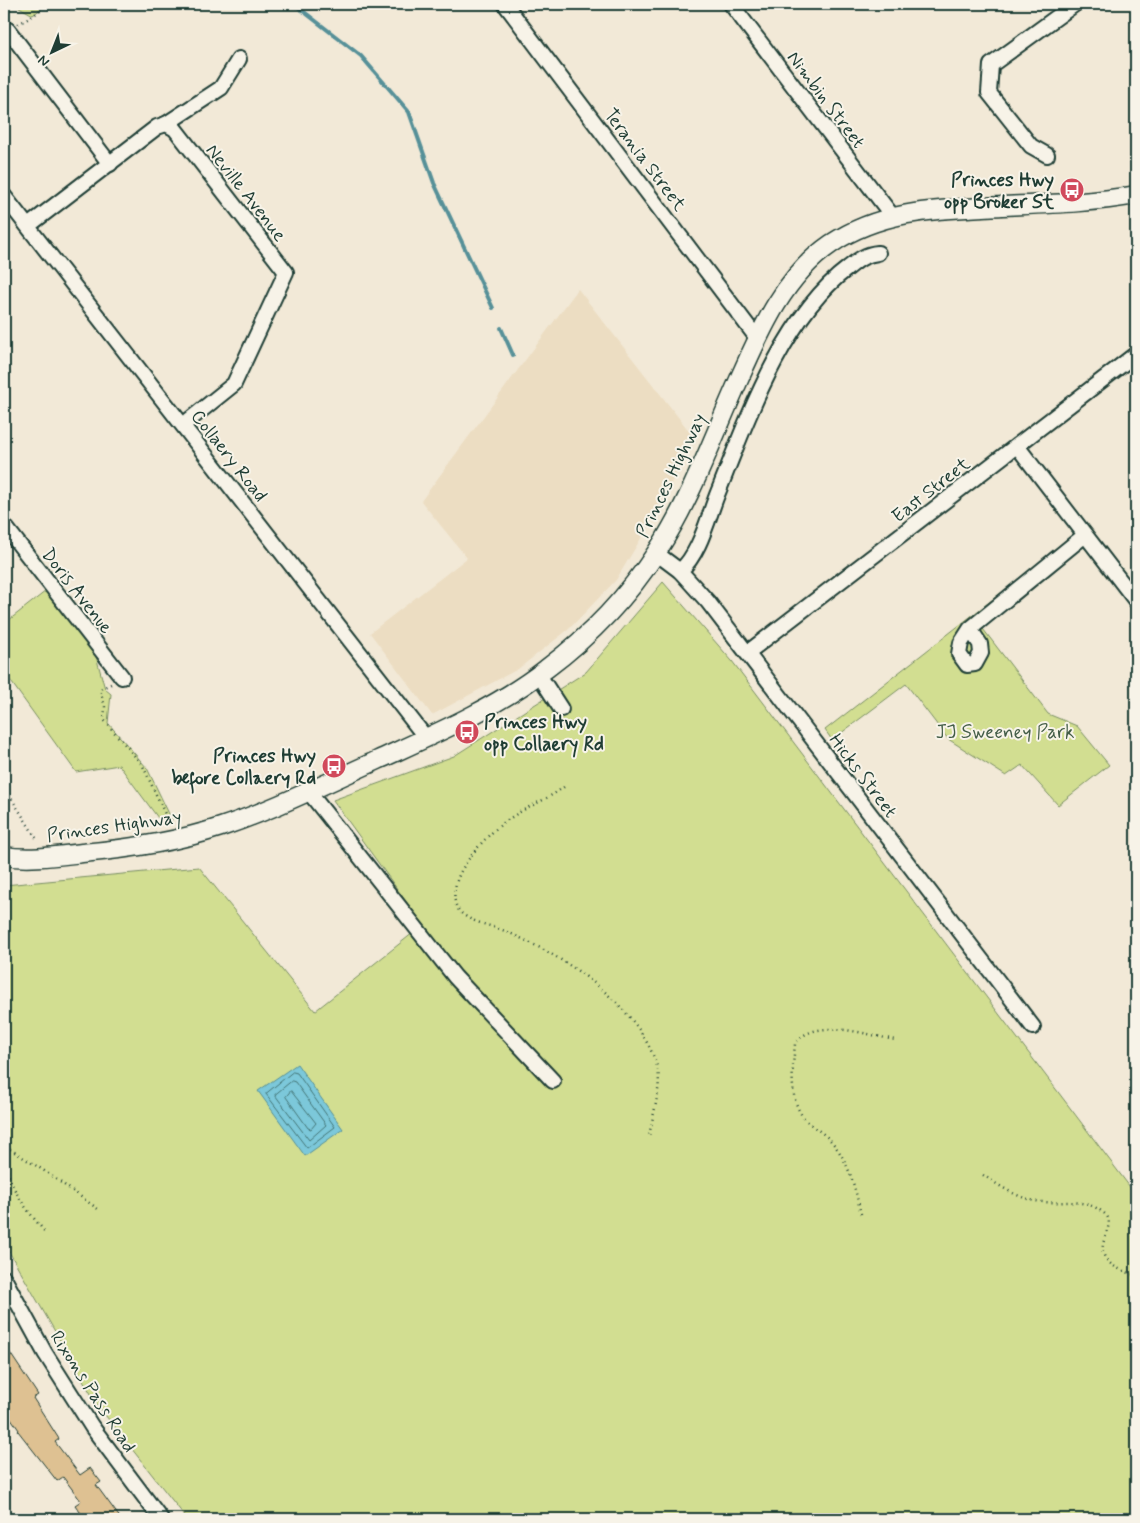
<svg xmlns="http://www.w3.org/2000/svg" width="1140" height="1523" font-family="Mynerve,sans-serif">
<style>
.built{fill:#ecddc2}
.green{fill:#d2de91;stroke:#788e62}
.water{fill:#7bc8da;stroke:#569098}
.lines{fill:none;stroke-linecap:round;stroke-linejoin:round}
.shore{stroke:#447576;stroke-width:1}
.stream{stroke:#569098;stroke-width:4}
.building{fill:#dec192;stroke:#1f3d34}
.minor-casing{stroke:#1f3d34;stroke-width:18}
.major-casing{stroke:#1f3d34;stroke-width:21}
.path{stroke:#1f3d34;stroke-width:2.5;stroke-dasharray:1 4;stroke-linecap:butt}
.minor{stroke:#f7f3e8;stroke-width:14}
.major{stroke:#f7f3e8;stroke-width:18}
.labels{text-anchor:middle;stroke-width:4;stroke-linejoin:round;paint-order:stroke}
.street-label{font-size:19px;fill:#1f3d34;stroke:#f7f3e8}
.poi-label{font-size:19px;font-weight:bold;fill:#1f3d34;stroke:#f7f3e8;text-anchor:end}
.park-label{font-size:19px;fill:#435d47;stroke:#f7f3e8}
</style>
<rect width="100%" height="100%" fill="#f2e9d7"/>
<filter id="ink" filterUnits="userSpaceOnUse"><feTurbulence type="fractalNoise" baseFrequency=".02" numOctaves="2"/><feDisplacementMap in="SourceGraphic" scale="10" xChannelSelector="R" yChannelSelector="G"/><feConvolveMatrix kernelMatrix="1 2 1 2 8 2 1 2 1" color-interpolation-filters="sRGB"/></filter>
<g filter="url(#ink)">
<path class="built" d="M578 289 693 436 661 505 616 580 569 629 518 669 432 715 370 633 467 558 421 501Z"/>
<g class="green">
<path d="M14 4H47L33 15Z"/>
<path d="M1074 536 980 625 1048 714 1077 726 1109 765 1058 805 1022 765 1006 776 948 739 906 684 832 740 825 730Z"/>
<path d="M663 582 732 661 1136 1195V1519H187L98 1406 4 1243V885L199 867 315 1011 423 925 333 800 454 756 586 672Z"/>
<path d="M46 591 96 656 105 689 111 694 108 723 147 768 172 820 161 822 119 765 76 772 4 672V624Z"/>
</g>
<path class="water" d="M297 1064 343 1129 305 1156 258 1091Z"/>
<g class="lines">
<g class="shore">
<path d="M293 1072 297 1073 335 1127 307 1148 266 1094Z"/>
<path d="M292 1081 295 1082 326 1125 309 1140 275 1095Z"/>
<path d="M291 1091 316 1123 311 1129 308 1128 286 1097Z"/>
</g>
<g class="stream">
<path d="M294 4 361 56 409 112 434 183 493 308"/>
<path d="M501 328 513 355"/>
</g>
</g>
<path class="building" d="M4 1344 38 1395 33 1398 59 1439 55 1442 80 1475 90 1468 101 1482 96 1485 121 1519H85L75 1505 81 1501 63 1477 57 1481 18 1431 19 1430 4 1408Z"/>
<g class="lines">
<defs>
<g id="minor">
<path d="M505 4 757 338"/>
<path d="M731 4 893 217"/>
<path d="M8 30 110 164"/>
<path d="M166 124 221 88 239 59"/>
<path d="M1047 155 1031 146 989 93 991 65 1075 4"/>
<path d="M4 196 426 738"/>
<path d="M28 226 157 127 166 124 175 129 286 272 234 384 183 425"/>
<path d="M1017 446 1136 601"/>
<path d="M4 525 122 677"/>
<path d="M656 553 680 571 708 602 1033 1027"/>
<path d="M680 571C701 552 708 516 719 490 748 417 784 316 848 268 857 261 865 254 878 253"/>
<path d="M970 629 980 644 981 653 975 664 967 665 959 654 961 643 970 629 1085 535"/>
<path d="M747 653 1136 354"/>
<path d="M539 675 561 709"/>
<path d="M308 791 455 977 553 1081"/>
<path d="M4 1278 45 1353 92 1427 161 1519"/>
</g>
<path id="major" d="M4 856C29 860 56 856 82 853 128 849 176 842 221 827 275 809 326 783 378 760 435 734 496 708 546 669 589 637 629 595 658 550 691 499 712 440 737 384 760 332 783 277 831 244 882 209 943 209 1002 206 1047 204 1092 203 1136 195"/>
</defs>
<use href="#minor" class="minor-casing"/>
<use href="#major" class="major-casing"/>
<g class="path">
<path d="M18 24 33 16 47 4"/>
<path d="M111 684 100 689 105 707 104 720 143 766 170 825"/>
<path d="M564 787C548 799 531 805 515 815 495 827 477 846 464 866 457 876 450 897 458 909 466 922 491 925 505 931 563 956 637 1002 657 1066 663 1086 652 1116 649 1137"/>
<path d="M4 793 10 796 38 841"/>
<path d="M4 1105V1118"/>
<path d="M4 1127 5 1146 43 1170 98 1209"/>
<path d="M5 1146C3 1181 23 1205 45 1232"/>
<path d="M983 1175C998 1185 1013 1195 1031 1200 1057 1207 1082 1194 1105 1214 1122 1228 1073 1258 1136 1275"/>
<path d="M861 1214C855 1188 849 1161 831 1141 822 1131 806 1124 800 1112 789 1093 793 1066 795 1044 813 1016 868 1035 895 1040"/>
</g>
<use href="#minor" class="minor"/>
<use href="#major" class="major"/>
</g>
</g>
<defs>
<symbol id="bus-disc" viewBox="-11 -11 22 22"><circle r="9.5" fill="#d1495b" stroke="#f7f3e8"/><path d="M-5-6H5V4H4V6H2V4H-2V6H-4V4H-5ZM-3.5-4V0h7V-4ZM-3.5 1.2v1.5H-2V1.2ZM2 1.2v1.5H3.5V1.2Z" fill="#fff"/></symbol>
</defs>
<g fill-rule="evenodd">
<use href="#bus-disc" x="1058" y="176" width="28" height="28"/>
<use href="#bus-disc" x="453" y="718" width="28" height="28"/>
<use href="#bus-disc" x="320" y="752" width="28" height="28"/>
</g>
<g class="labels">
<g class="street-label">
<text transform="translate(827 99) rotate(53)" y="7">Nimbin Street</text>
<text transform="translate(646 159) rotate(53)" y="7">Terania Street</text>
<text transform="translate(247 192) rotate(52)" y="7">Neville Avenue</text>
<text transform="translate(230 455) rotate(52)" y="7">Collaery Road</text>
<text transform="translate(670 475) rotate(-64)" y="7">Princes Highway</text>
<text transform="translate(930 489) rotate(-38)" y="7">East Street</text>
<text transform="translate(78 590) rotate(52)" y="7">Doris Avenue</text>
<text transform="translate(864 775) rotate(53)" y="7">Hicks Street</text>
<text transform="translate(114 825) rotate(-8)" y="7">Princes Highway</text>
<text transform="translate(94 1391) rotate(57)" y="7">Rixons Pass Road</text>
</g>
<g class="poi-label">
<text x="1054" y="186">Princes Hwy<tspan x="1054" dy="22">opp Broker St</tspan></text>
<text x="484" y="728" text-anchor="start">Princes Hwy<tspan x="484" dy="22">opp Collaery Rd</tspan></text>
<text x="316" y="762">Princes Hwy<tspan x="316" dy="22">before Collaery Rd</tspan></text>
</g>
<g class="park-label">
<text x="1005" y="738">JJ Sweeney Park</text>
</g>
</g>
<rect width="1140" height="1523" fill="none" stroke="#f7f3e8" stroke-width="20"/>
<rect x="10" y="10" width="1120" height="1503" fill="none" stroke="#1f3d34" stroke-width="2" filter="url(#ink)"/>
<g transform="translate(52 52) rotate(223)" stroke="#f7f3e8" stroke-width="4" paint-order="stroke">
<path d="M0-4L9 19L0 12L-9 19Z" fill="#1f3d34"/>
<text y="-8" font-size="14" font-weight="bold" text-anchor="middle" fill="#1f3d34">N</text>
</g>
</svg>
